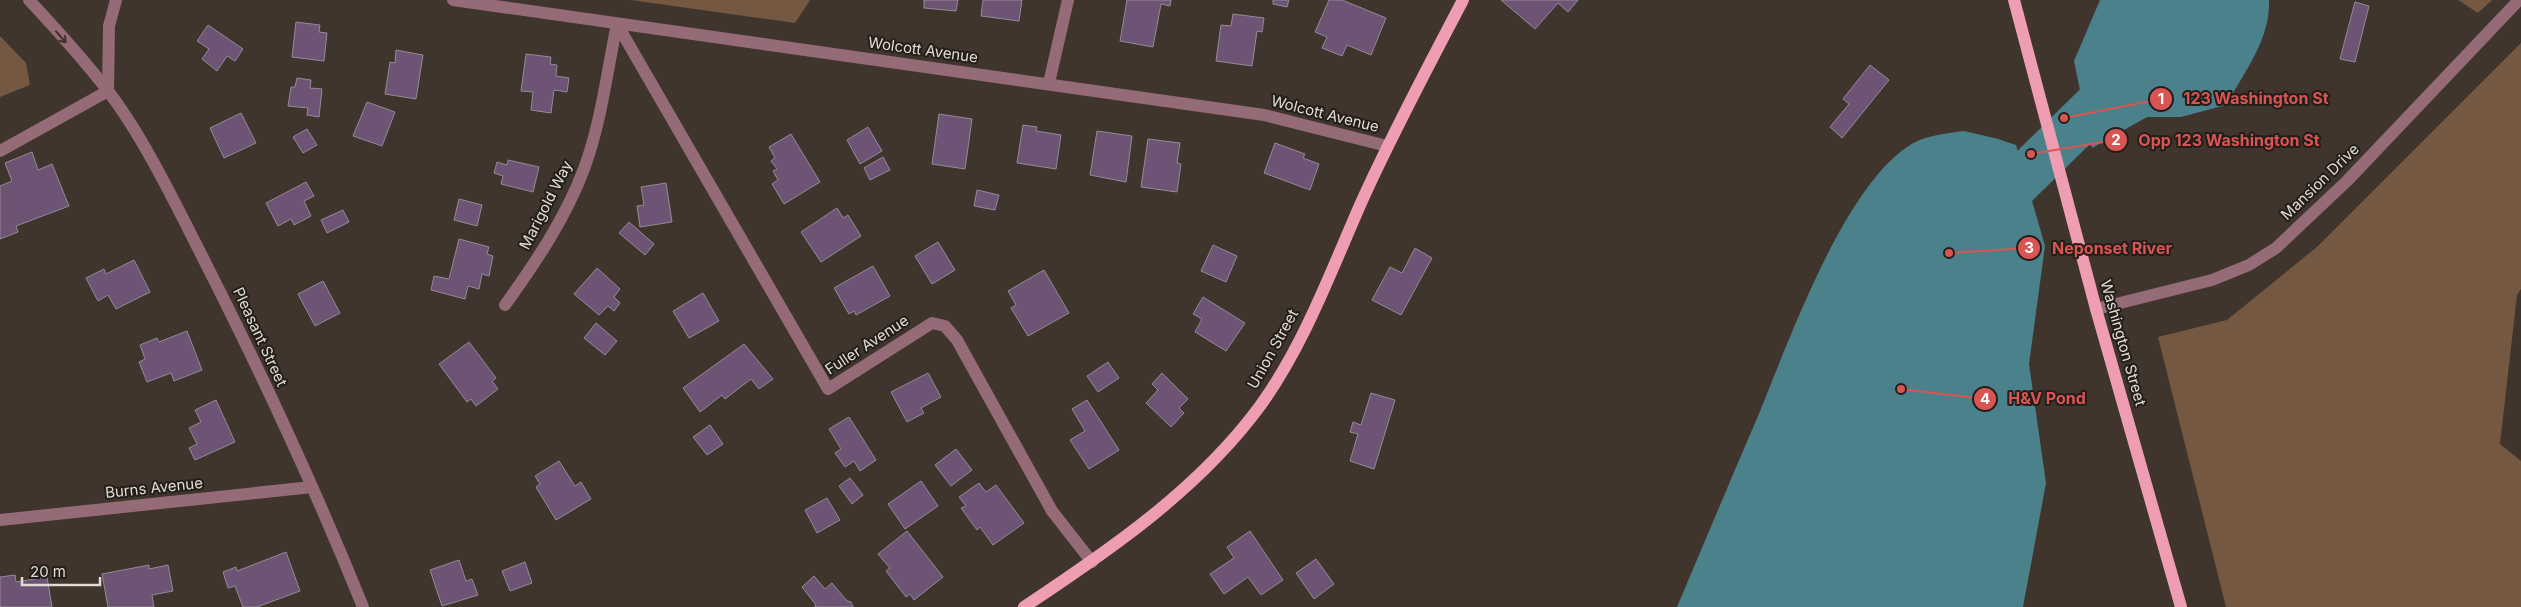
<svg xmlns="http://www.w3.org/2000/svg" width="2521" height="607" font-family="Inter,sans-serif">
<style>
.green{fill:#745842}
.water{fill:#4a818b}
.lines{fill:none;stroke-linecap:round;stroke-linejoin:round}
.river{stroke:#4a818b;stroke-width:46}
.building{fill:#6d5475;stroke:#948a97}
.minor{stroke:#946b76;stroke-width:12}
.major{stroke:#ef9db3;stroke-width:12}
.oneway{stroke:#3f3130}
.labels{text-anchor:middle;stroke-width:4;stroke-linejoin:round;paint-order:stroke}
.street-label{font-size:15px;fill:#e2dbd5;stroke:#231e19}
.leader{fill:none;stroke:#d95553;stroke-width:2}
.callout-dot{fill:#d95553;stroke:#231e19;stroke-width:2}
.mark-label{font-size:15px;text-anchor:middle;font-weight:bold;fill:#fff}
.callout-label{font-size:16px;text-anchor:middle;font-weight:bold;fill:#d95553;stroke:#231e19;stroke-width:4;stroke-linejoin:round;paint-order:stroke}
</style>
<rect width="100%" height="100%" fill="#40352c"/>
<g class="green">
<path d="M631 0H810L795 23Z"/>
<path d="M2458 0H2492L2478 13Z"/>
<path d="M0 36 26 63 30 85 0 97Z"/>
<path d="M2521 43V289L2517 295 2500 444 2521 461V607H2226L2158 337 2227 320 2318 246Z"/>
</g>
<g class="water">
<path d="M2100 0H2269C2271 38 2244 73 2226 105L2181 117H2147L2092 148 2074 61Z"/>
<path d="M1964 131 1998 139 2016 145 2045 246 2029 364 2046 483 2023 607H1677C1704 543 1731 479 1758 416 1788 343 1842 191 1907 147 1924 135 1944 134 1964 131Z"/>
</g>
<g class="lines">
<path class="river" d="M1980 220 2103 99 2138 41 2149 0"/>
</g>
<g class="building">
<path d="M924 0H958L956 11 924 8Z"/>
<path d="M983 0H1022L1019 21 981 16Z"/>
<path d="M1127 0H1171L1170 6 1161 4 1153 47 1120 41Z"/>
<path d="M1273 0H1289L1287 7 1273 4Z"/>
<path d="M1329 0H1342L1386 18 1371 55 1347 45 1342 56 1322 48 1327 37 1315 32Z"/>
<path d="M1501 0H1578L1568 12 1558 3 1535 29Z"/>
<path d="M2355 2 2369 6 2355 62 2340 59Z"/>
<path d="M1233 14 1264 18 1262 32 1257 31 1252 66 1216 61 1221 25 1231 26Z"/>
<path d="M296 22 320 25 319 32 327 33 324 61 292 57Z"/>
<path d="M208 25 243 49 235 61 227 56 217 71 202 59 209 49 197 41Z"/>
<path d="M396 50 423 55 416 99 385 94 390 62 395 63Z"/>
<path d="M526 54 551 57 550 64 557 65 556 76 569 78 567 92 554 90 551 113 531 110 533 92 521 91Z"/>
<path d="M1870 65 1889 80 1842 138 1830 127 1849 104 1843 99Z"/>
<path d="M297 78 311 80 310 88 322 89 319 117 307 115 308 108 288 106 291 87H295Z"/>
<path d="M367 102 395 112 382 146 353 136Z"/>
<path d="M241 113 256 143 224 158 210 128Z"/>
<path d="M939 114 972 119 965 169 932 164Z"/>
<path d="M1023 125 1037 127 1036 131 1061 135 1056 169 1017 163Z"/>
<path d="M868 127 882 151 860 164 847 140Z"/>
<path d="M307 129 317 145 303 153 293 137Z"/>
<path d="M1097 131 1132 136 1126 182 1090 175Z"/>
<path d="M791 134 820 182 784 204 772 184 778 180 773 171 777 169 771 161 775 158 769 147Z"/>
<path d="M1148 139 1180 143 1177 163 1181 164 1177 192 1141 187Z"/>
<path d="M1275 143 1305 154 1303 158 1319 164 1310 190 1264 173Z"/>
<path d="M32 152 38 170 52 164 69 206 16 226 18 232 0 239V186L12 181 5 163Z"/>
<path d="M883 157 890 170 870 180 864 168Z"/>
<path d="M508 160 539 167 533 192 501 184 503 176 494 173 497 162 507 165Z"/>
<path d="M306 182 314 196 304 201 311 216 294 225 291 219 278 226 266 203Z"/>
<path d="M666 183 672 222 640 227 637 206 644 205 641 187Z"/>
<path d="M977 190 999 195 995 210 974 206Z"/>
<path d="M459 199 482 205 477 226 454 220Z"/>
<path d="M837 208 843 218 848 215 861 236 821 262 801 232Z"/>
<path d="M343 210 349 222 327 233 321 220Z"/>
<path d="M629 222 654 244 645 255 619 233Z"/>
<path d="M459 239 489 247 487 254 493 256 489 276 482 274 479 289 468 286 465 299 431 290 434 276 449 279Z"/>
<path d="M938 242 955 270 932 284 915 256Z"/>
<path d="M1213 245 1237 256 1226 282 1201 271Z"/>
<path d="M1415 248 1432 258 1401 315 1372 300 1390 267 1402 273Z"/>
<path d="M134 260 150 292 116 309 108 295 98 301 86 278 104 269 106 274Z"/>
<path d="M873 266 890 296 856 315 854 311 849 314 834 288Z"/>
<path d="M597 268 620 289 614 297 620 303 614 311 608 306 599 315 574 294Z"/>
<path d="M1044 270 1069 313 1028 336 1011 308 1016 305 1008 291Z"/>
<path d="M323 281 340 313 315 326 298 294Z"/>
<path d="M703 293 719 321 689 338 673 311Z"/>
<path d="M1203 297 1245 323 1226 351 1195 332 1202 319 1193 314Z"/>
<path d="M596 323 617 341 605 355 584 338Z"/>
<path d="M187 331 202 370 174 381 171 373 147 382 139 362 145 359 140 345 157 338 159 342Z"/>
<path d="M469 342 496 378 492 381 498 389 476 406 471 399 467 402 439 364Z"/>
<path d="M744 344 773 379 759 389 751 379 725 399 722 395 700 412 683 388Z"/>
<path d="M1108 362 1119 378 1098 392 1087 376Z"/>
<path d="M928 373 941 397 921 408 924 413 907 422 891 392Z"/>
<path d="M1162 373 1188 399 1179 408 1184 413 1171 427 1146 403 1158 390 1152 384Z"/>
<path d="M1371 393 1395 400 1374 469 1350 461 1358 434 1350 432 1353 422 1361 425Z"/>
<path d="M216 400 235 442 195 460 189 448 197 444 189 428 201 422 195 410Z"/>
<path d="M1087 400 1119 450 1089 469 1070 440 1085 431 1072 409Z"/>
<path d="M849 417 876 460 860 471 854 461 845 467 835 453 841 449 829 429Z"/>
<path d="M710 425 723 444 707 455 693 437Z"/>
<path d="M956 449 972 470 951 486 935 465Z"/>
<path d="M559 461 575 486 581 482 591 499 556 520 536 487 540 484 535 476Z"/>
<path d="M850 478 863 495 852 504 839 486Z"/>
<path d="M921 481 938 506 905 529 888 504Z"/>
<path d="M979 483 986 492 996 485 1024 523 993 545 980 527 977 530 961 508 966 506 959 497Z"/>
<path d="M827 498 840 520 817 533 805 510Z"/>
<path d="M907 531 943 577 914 600 910 594 906 597 886 571 890 568 878 554Z"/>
<path d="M1250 531 1283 580 1261 595 1248 577 1224 594 1210 574 1234 558 1227 547Z"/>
<path d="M286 552 300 591 257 607H243L235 586 228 588 223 572 236 567 237 571Z"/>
<path d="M1316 559 1334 584 1314 599 1296 573Z"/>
<path d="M459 560 466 581 472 579 478 595 442 606 430 570Z"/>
<path d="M525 562 532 583 510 591 502 571Z"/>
<path d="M149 565V569L168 565 173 591 152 595 154 607H108L102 574Z"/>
<path d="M15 575 16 582 47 577 52 607H0V577Z"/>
<path d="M814 576 825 589 832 583 847 601 851 602 853 607H814L816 605 802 587Z"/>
</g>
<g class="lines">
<g class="minor">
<path d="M29 0C56 29 84 60 108 91 144 138 175 203 202 256 260 370 315 488 363 607"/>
<path d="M453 0 1264 115 1387 146"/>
<path d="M617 24 828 389 932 323 945 326 957 340 1052 511 1092 562"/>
<path d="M1049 83 1068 0"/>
<path d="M108 91 109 26 116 0"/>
<path d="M0 151 108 91"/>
<path d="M505 305C536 262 565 219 584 169 601 123 607 72 617 24"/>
<path d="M2096 309 2212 280 2249 265 2276 248 2347 181 2519 0"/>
<path d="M0 520 312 487"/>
</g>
<g class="major">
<path d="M2014 0 2096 309 2181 607"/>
<path d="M1024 607C1110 550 1199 489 1260 406 1304 345 1331 271 1361 203 1392 134 1428 67 1463 0"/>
</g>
</g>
<defs><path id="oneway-shaft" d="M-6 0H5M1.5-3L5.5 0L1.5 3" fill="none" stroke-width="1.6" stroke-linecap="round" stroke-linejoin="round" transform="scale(1.25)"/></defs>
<use class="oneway" href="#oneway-shaft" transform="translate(61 37) rotate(49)"/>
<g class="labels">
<g class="street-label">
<text transform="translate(923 50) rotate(8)" y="5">Wolcott Avenue</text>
<text transform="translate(1325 114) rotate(14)" y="5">Wolcott Avenue</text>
<text transform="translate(2320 182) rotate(-44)" y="5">Mansion Drive</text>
<text transform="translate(546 205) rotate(-63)" y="5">Marigold Way</text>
<text transform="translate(260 337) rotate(65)" y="5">Pleasant Street</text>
<text transform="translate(2123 343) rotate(74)" y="5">Washington Street</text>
<text transform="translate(867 345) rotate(-33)" y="5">Fuller Avenue</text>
<text transform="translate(1273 349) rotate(-61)" y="5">Union Street</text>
<text transform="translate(154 488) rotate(-6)" y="5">Burns Avenue</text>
</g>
</g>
<path class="leader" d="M2064 118L2161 99M2031 154L2116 140M1949 253L2029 248M1901 389L1985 399"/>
<g class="callout-dot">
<circle cx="2064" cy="118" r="5"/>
<circle cx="2031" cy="154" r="5"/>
<circle cx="1949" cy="253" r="5"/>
<circle cx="1901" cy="389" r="5"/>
<circle cx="2161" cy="99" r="12"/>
<circle cx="2116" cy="140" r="12"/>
<circle cx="2029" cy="248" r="12"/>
<circle cx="1985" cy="399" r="12"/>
</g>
<g class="mark-label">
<text x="2161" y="104">1</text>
<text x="2116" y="145">2</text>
<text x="2029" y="253">3</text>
<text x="1985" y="404">4</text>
</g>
<g class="callout-label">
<text x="2256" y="104">123 Washington St</text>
<text x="2229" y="146">Opp 123 Washington St</text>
<text x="2112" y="254">Neponset River</text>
<text x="2047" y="404">H&amp;V Pond</text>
</g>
<path d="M22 577v8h78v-8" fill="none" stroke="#e2dbd5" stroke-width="2.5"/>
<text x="30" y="577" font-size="15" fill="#e2dbd5" stroke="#231e19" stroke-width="4" paint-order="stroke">20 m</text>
</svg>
